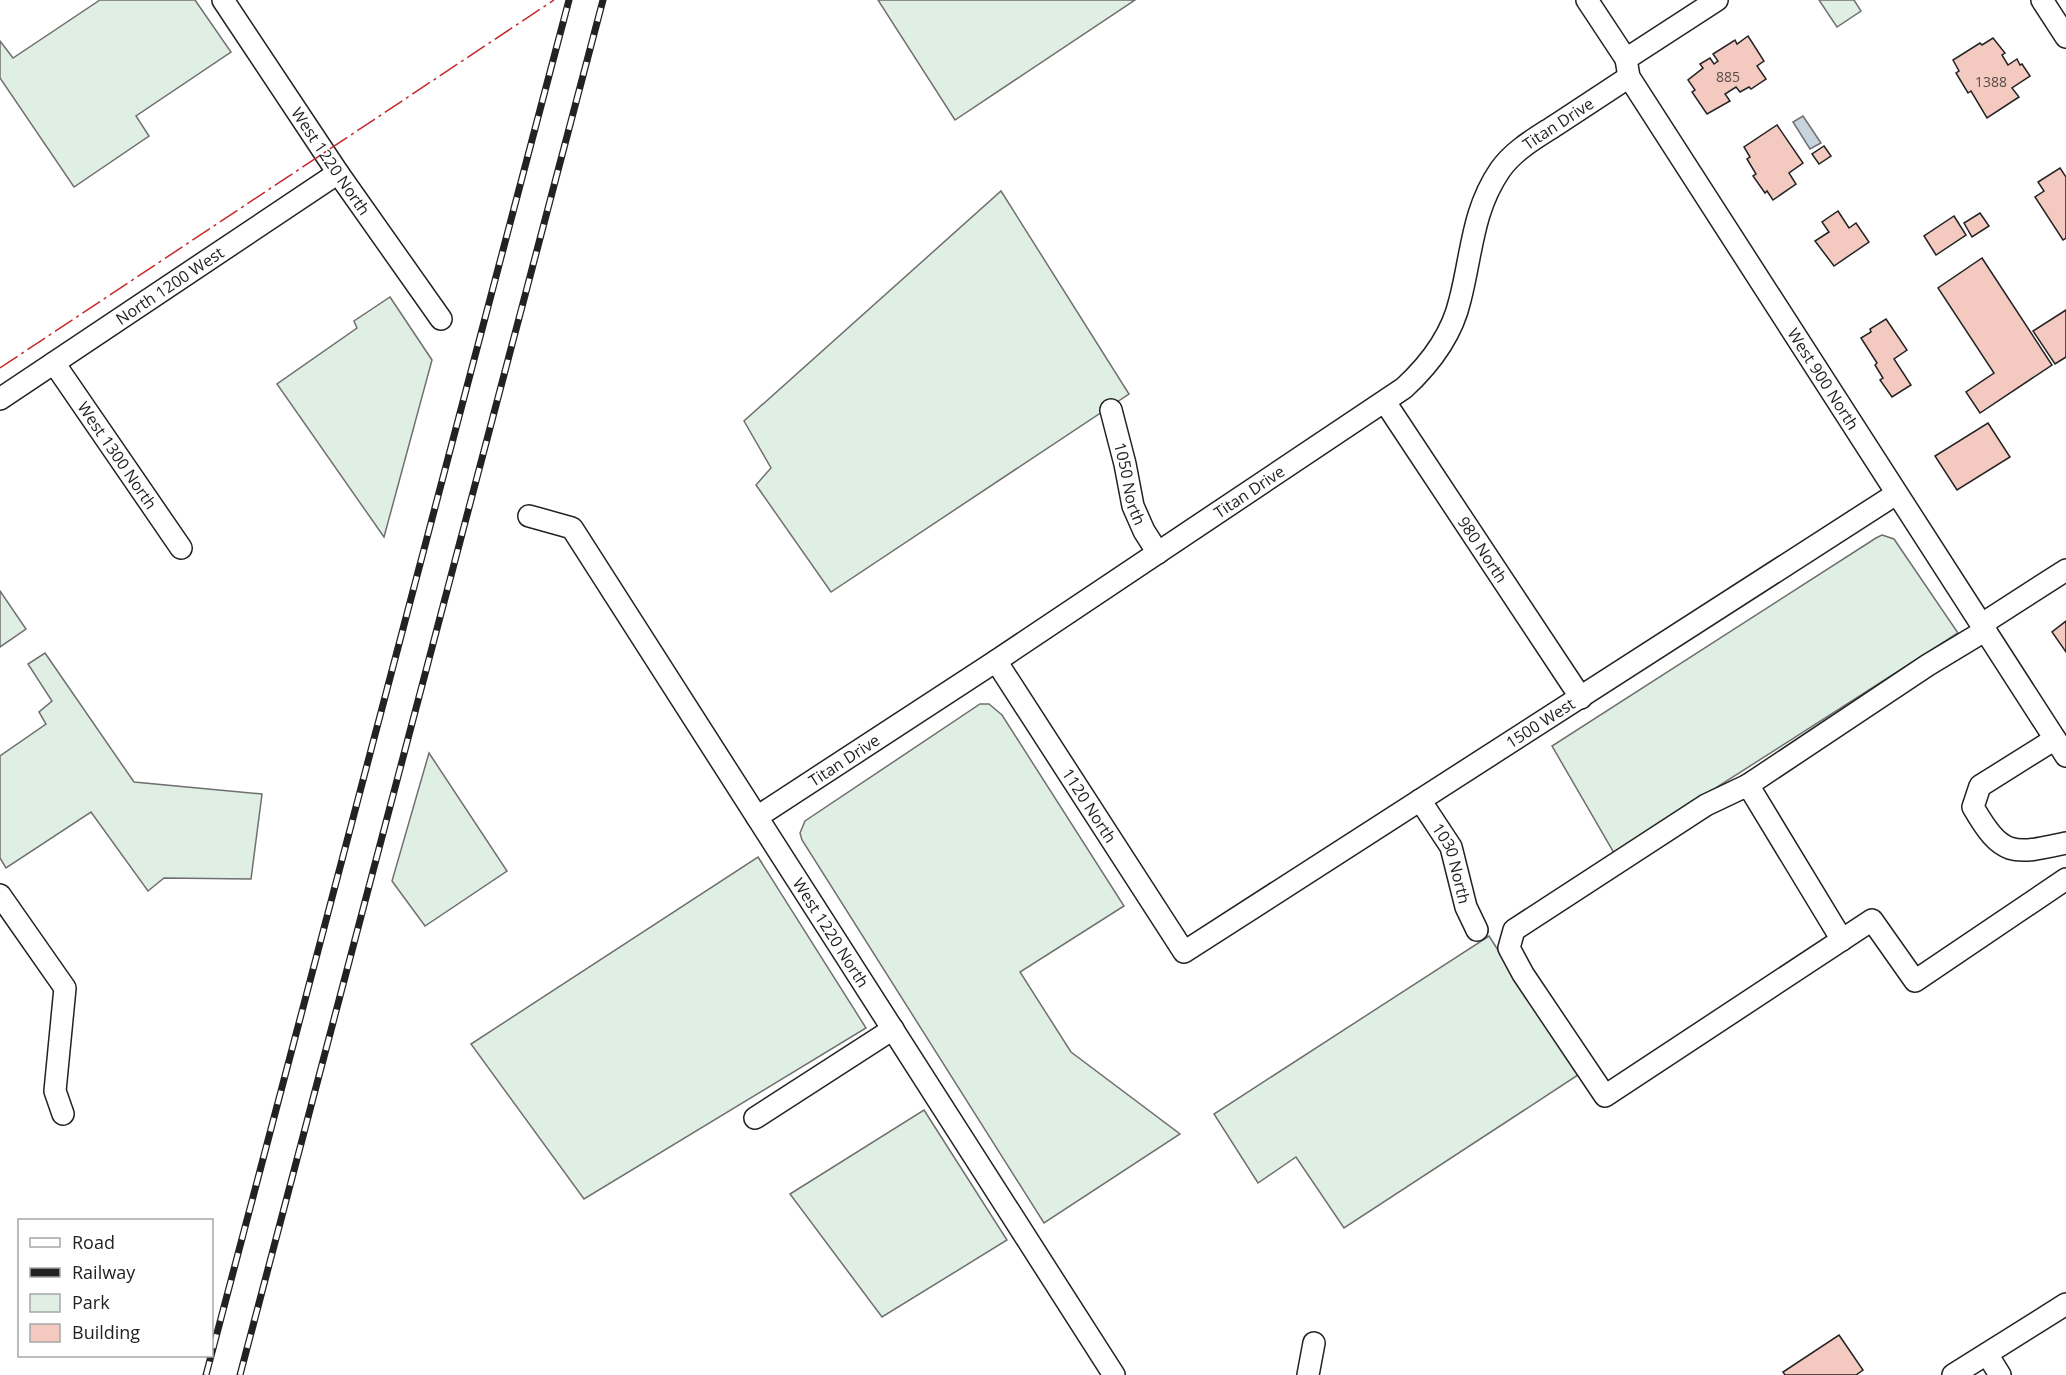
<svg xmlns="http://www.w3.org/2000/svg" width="2066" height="1375" font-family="'Open Sans',sans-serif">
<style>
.green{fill:#e0efe3;stroke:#6f6f6f;stroke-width:1.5}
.water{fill:#c7d3dd;stroke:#6f6f6f;stroke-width:1.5}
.building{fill:#f3c9c0;stroke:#222;stroke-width:1.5}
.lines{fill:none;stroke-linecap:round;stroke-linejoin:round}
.minor-casing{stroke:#222;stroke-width:24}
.minor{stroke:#fff;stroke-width:21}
.rail-casing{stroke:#222;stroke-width:7}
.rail{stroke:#fff;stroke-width:4.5;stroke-dasharray:14;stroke-linecap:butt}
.power{stroke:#c62828;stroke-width:1.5;stroke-dasharray:21 4.5 3 4.5;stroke-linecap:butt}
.labels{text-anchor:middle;stroke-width:4.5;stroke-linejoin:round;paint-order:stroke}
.number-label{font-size:14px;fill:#564c4a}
.street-label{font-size:16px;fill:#222;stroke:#fff}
</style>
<rect width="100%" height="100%" fill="#fff"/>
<g class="green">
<path d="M100 0H195L231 52 136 116 149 136 74 187 0 78V41L13 58Z"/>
<path d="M878 0H1135L955 120Z"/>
<path d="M1819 0H1854L1861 11 1837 27Z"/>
<path d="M1001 191 1129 394 831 592 756 485 771 468 744 421Z"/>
<path d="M390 297 432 360 384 537 277 384 357 328 354 321Z"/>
<path d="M1882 535 1894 539 1958 633 1614 853 1552 746 1876 538Z"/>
<path d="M0 591 26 629 0 647Z"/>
<path d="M45 653 134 782 262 794 251 879 164 878 148 891 91 812 6 868 0 858V756L46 724 39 712 52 701 28 664Z"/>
<path d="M980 704H989L1002 715 1124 906 1020 972 1071 1052 1180 1134 1044 1223 802 840 800 833 805 821Z"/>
<path d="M429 753 507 871 425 926 392 881Z"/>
<path d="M758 857 866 1028 584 1199 471 1044Z"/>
<path d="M1489 936 1578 1075 1344 1228 1296 1157 1258 1183 1214 1114Z"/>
<path d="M924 1110 1007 1240 882 1317 790 1194Z"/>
</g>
<path class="water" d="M1803 116 1821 143 1810 149 1793 122Z"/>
<g class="building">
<path d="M1748 36 1764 61 1757 66 1766 79 1751 89 1749 87 1740 92 1736 87 1725 94 1730 101 1707 114 1692 92 1695 90 1688 80 1703 68 1700 64 1710 58 1714 64 1718 61 1713 54 1735 40 1737 44Z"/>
<path d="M1993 38 2005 53 2002 55 2008 65 2017 59 2020 65 2022 64 2030 76 2012 88 2019 97 1987 118 1971 91 1968 93 1956 73 1959 71 1953 60 1980 43 1982 45Z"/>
<path d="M1777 125 1803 163 1789 173 1796 184 1773 200 1767 191 1765 193 1753 176 1756 174 1747 159 1750 157 1744 147Z"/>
<path d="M1824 146 1831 156 1819 164 1812 154Z"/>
<path d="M2060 168 2066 177V238L2063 240 2035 197 2044 191 2038 182Z"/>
<path d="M1838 211 1849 228 1856 223 1869 242 1834 266 1815 241 1829 232 1822 222Z"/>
<path d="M1980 213 1989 226 1972 237 1964 223Z"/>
<path d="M1954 216 1966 235 1936 255 1924 236Z"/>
<path d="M1982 258 2052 365 1980 413 1966 392 1994 373 1938 288Z"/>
<path d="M2066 310V357L2055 364 2033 331Z"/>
<path d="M1886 319 1907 350 1894 359 1911 385 1892 397 1880 380 1883 378 1875 365 1877 363 1861 338 1871 332 1870 329Z"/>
<path d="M1988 423 2010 457 1957 490 1935 456Z"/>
<path d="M2066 621V652L2052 632Z"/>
<path d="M1839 1335 1863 1370 1856 1375H1785L1783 1372Z"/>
</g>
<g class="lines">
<defs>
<g id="minor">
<path id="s1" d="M223 0 338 173 441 319"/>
<path id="s2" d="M1587 0 1626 59 1629 77 2066 756"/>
<path d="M2042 0 2066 37"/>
<path d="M1626 59 1717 0"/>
<path id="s3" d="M54 363 181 548"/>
<path id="s4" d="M0 399 338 173"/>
<path id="s5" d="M1385 402 1581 698"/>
<path id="s6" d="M1111 410 1125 464 1133 506 1144 531 1158 553"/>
<path id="s7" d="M529 516 572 528 1114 1375"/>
<path d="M1982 624 2066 570"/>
<path id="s8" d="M996 661 1184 952 1896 494"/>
<path d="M2055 739 1980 786 1973 807C2002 857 2012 855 2066 843"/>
<path d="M1748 785 1706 805 1514 930 1509 948 1523 974 1605 1096 1872 920 1915 981 2066 879"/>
<path id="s9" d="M1420 800 1451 847 1466 907 1477 930"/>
<path id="s10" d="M757 817 996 661 1404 388C1430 364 1452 335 1460 300 1472 254 1472 211 1500 170 1514 150 1536 138 1556 125 1580 109 1605 93 1629 77"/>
<path d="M0 895 65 988 55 1091 63 1114"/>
<path d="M1842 940 1748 785 1928 665 1986 630"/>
<path d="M755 1118 893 1029"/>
<path d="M1987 1354 2000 1375"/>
<path d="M1308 1375 1314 1343"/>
<path d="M1953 1375 2066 1304"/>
</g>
</defs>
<use href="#minor" class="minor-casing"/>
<use href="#minor" class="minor"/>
<defs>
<g id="rail">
<path d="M206 1375 569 0"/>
<path d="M240 1375 603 0"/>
</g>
</defs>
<use href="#rail" class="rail-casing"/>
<use href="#rail" class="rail"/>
<path class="power" d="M0 368 554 0"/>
</g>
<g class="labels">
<g class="number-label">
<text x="1728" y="82">885</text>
<text x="1991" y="87">1388</text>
</g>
<g class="street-label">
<text dy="6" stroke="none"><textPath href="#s10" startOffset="1094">Titan Drive</textPath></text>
<text dy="6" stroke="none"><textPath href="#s1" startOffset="194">West 1220 North</textPath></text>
<text dy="6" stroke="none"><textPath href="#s4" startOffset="204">North 1200 West</textPath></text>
<text dy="6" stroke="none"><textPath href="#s2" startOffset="448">West 900 North</textPath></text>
<text dy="6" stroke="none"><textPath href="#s3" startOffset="112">West 1300 North</textPath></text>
<text dy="6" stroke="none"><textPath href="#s6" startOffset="76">1050 North</textPath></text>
<text dy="6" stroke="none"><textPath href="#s10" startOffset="590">Titan Drive</textPath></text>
<text dy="6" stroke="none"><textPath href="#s5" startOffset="177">980 North</textPath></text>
<text dy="6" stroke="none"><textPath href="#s8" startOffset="770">1500 West</textPath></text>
<text dy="6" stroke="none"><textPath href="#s10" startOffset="104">Titan Drive</textPath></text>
<text dy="6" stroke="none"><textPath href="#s8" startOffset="172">1120 North</textPath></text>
<text dy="6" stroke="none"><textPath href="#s9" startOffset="72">1030 North</textPath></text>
<text dy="6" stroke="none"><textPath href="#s7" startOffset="525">West 1220 North</textPath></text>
</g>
</g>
<rect x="18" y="1219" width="195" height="138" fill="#ffffff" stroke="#a7a7a7" stroke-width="1.5"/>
<rect x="30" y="1238" width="30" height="9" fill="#ffffff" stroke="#a7a7a7" stroke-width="1.5"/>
<text x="72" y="1249" font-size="18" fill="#222222">Road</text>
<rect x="30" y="1268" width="30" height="9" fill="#222222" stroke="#a7a7a7" stroke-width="1.5"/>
<text x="72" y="1279" font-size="18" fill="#222222">Railway</text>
<rect x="30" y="1294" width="30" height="18" fill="#e0efe3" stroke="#a7a7a7" stroke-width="1.5"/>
<text x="72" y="1309" font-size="18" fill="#222222">Park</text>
<rect x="30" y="1324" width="30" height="18" fill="#f3c9c0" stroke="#a7a7a7" stroke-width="1.5"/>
<text x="72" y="1339" font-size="18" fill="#222222">Building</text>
</svg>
